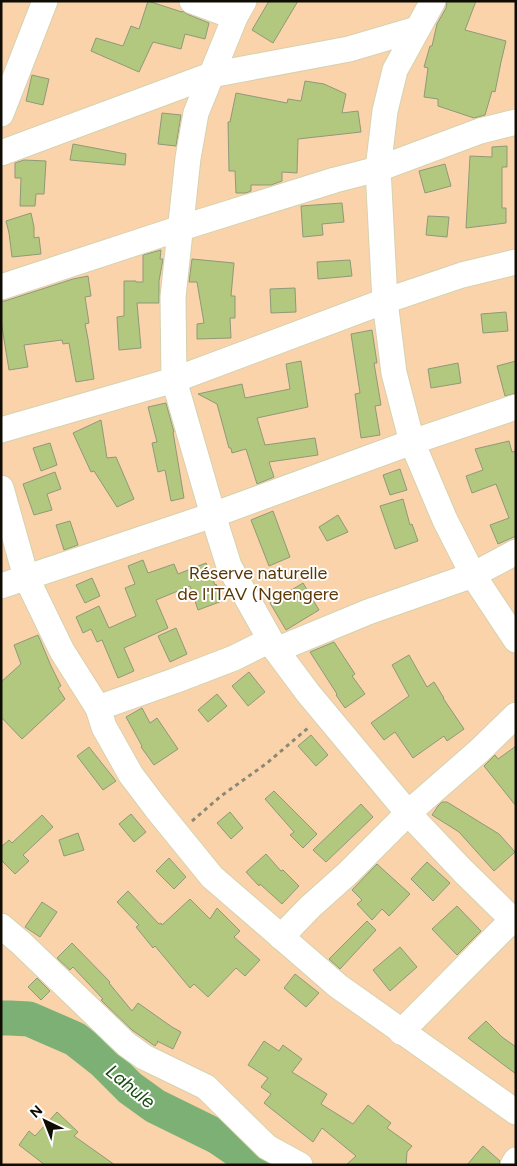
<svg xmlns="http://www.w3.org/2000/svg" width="517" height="1166" font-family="Figtree,sans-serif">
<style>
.green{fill:#fad3ab}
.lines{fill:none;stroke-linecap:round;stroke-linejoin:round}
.river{stroke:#7db074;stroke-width:35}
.building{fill:#b2c87e;stroke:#8f9979}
.minor-casing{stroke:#d5d2af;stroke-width:27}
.path{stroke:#8b8976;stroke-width:3;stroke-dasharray:4 4;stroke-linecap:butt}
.minor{stroke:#fff;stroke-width:25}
.labels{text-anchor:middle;stroke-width:4;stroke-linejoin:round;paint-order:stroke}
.park-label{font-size:18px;fill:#5b3705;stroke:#fff}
.water-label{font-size:19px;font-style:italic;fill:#194c0f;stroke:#fff}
</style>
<rect width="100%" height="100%" fill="#fffde0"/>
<rect class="green" x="1" y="1" width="515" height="1164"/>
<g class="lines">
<path class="river" d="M1 1018H10L29 1019 75 1039 103 1061 130 1088 155 1106 218 1137 259 1165"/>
</g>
<g class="building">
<path d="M148 1 182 12 183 11 187 14 209 23 205 39 185 34 181 49 153 42 139 72 91 51 96 38 123 46 131 26 139 29Z"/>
<path d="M269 1H298L273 43 252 30Z"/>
<path d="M447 1H476L465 30 506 41 501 62 495 92 492 91 485 115 474 118 438 106V99L424 97 428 68 424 67 430 46H432L437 24 446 8Z"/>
<path d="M32 75 49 79 43 105 26 101Z"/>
<path d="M305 81 324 84 346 94 342 113 358 111 361 132 298 139 297 173 282 172V181L271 185H251V191L246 193H236L235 171H229L228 122H230L236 93 287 103 288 99 301 101Z"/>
<path d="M162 113 181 115 176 146 158 144Z"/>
<path d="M73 144 126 154 125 165 70 160Z"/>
<path d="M507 146V167H502V208H506V223L466 228 470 156 492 157V147Z"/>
<path d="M24 160 46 161 44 194H36L35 206H20L21 178H15V163Z"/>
<path d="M445 164 451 186 425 193 419 171Z"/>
<path d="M342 203 344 222 322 224 323 235 303 237 301 206Z"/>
<path d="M31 213 34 227V238L39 237 41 254 12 257 9 233 6 221Z"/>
<path d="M428 216 449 217 447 237 426 235Z"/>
<path d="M161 250 160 259H163L159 281V303H137L141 348 119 350 117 317 124 316V281H136V282H143V255Z"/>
<path d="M192 259 234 263 231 296H235V318H230L231 338 197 339V324L204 323 197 282H189Z"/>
<path d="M350 260 352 276 318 279 317 262Z"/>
<path d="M88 276 91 296 85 297 89 323 85 324 88 339 94 379 76 382 69 343 63 344 62 340 24 345 28 367 9 370 1 321V301H5L73 279Z"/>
<path d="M295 288 296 312 271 313 270 289Z"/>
<path d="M506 312 508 331 483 333 481 314Z"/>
<path d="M372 330 377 363H374L381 405 375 406 380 435 361 438 355 394 360 393 351 334Z"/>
<path d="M301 361 308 407 257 418 265 445 315 438 318 455 269 462 274 477 257 484 246 449 232 453 231 448H229L217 404 198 394 242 384 245 398 290 389 286 364Z"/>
<path d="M516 361V393L505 396 497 366Z"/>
<path d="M458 363 461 383 431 388 428 369Z"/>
<path d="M166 403 174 432H173L184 498 171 501 165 470 158 472 152 443 157 442 148 407Z"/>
<path d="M101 420 107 458 116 457 134 499 117 507 94 471 91 472 73 433Z"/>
<path d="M509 441 512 452 516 451V536L498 544 490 525 509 518 496 484 472 493 466 476 483 470 475 449Z"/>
<path d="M50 443 57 465 41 471 33 448Z"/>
<path d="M400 469 407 490 390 495 383 475Z"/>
<path d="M55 472 61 489 47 494 52 510 34 515 23 484Z"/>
<path d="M403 499 410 525 412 524 418 541 395 549 380 506Z"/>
<path d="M273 511 290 557 269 566 251 520Z"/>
<path d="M338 515 348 532 327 541 319 527Z"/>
<path d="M70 521 78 545 64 550 56 525Z"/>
<path d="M143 560 148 573 174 564 178 574 206 563 215 585 216 584 222 601 198 610 190 586 156 600 168 628 124 648 134 671 118 678 102 640 97 642 91 629 83 633 76 617 99 606 109 628 136 616 125 588 135 584 128 566Z"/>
<path d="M92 578 100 596 85 603 76 585Z"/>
<path d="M303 583 319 610 286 630 270 603Z"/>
<path d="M176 628 187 654 170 662 158 636Z"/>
<path d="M38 635 51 666 61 686 58 688 65 699 22 739 1 717V682L21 664 14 645Z"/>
<path d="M334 642 355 674 352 676 365 694 345 708 336 695 337 694 310 652Z"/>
<path d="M409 655 427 687 434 682 444 698H443L464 729 447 741 444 736 413 758 395 732 384 740 371 723 409 696 392 665Z"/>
<path d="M249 672 265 692 248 706 232 686Z"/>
<path d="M217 694 227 706 208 722 198 710Z"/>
<path d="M142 708 150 723 157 718 178 749 154 765 141 747 142 746 126 717Z"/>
<path d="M311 735 328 755 316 766 298 746Z"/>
<path d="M516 746V806L484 766 495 755 498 759Z"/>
<path d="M89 747 116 781 103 790 77 756Z"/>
<path d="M274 791 317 834 303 848 290 835 294 832 265 799Z"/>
<path d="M442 802H447L499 834 515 852 494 871 459 832 432 815 438 806Z"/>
<path d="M361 804 373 817 326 862 313 850Z"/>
<path d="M230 812 243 828 231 839 217 823Z"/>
<path d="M131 814 146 832 134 842 119 824Z"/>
<path d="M42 815 53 827 23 855 29 861 15 874 1 860V847L9 840 12 843Z"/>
<path d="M78 833 84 850 64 856 59 840Z"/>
<path d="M266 854 281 871 283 870 299 886 282 904 260 884 259 886 246 872Z"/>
<path d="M169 858 186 877 174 889 156 871Z"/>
<path d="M427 862 450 883 433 901 411 879Z"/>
<path d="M377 864 410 894 389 916 382 909 372 920 357 904 362 900 352 890Z"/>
<path d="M128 891 159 924 161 923 162 925 190 899 210 919 217 908 240 931 234 937 260 960 245 976 236 968 208 997 194 984 190 988 155 946 153 948 136 927 139 925 117 902Z"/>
<path d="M42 902 57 912 40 937 25 927Z"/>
<path d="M457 906 481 931 457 955 432 929Z"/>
<path d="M367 921 376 930 340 969 329 959Z"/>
<path d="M72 943 110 982 109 983 132 1011 138 1003 172 1027 181 1032 173 1049 157 1041 158 1042 155 1046 132 1030 103 1002 101 1000 103 999 73 967 70 970 57 958Z"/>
<path d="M400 947 417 967 390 991 373 970Z"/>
<path d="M295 974 319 993 306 1007 284 988Z"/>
<path d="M37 978 50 991 41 1000 28 987Z"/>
<path d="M486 1021 502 1037 516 1047V1074L468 1038Z"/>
<path d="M264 1041 279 1051 283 1045 302 1059 292 1072 327 1094 321 1104 353 1124 368 1105 391 1123 387 1128 412 1146 407 1152 406 1165H346L356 1156 322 1128 313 1142 264 1103 271 1094 261 1087 268 1078 248 1065Z"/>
<path d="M57 1112 78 1132 74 1136 115 1165H45L19 1145 29 1131 35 1136Z"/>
<path d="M483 1146 500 1161 499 1165H467Z"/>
</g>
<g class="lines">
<defs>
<g id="minor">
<path d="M192 1 235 17"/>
<path d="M244 1 235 17 196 113 188 158 173 297 174 380 213 515 229 566 276 650 308 693 408 813 463 871 516 923"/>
<path d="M433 1 395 70 385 111 378 169 385 301 394 373 412 442 445 520 473 575 516 640"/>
<path d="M1 114 45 1"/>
<path d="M1 153 211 75 349 49 417 29"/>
<path d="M1 287 181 228 335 180 378 169 480 131 516 122"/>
<path d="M1 430 174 380 385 301 462 275 516 262"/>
<path d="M1 488 26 577 62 651 98 708 104 727 131 775 156 808 212 877 338 986 516 1112"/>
<path d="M1 586 213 515 412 442 516 407"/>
<path d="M276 650 368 612 473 575 516 552"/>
<path d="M98 708 174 681 234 658 270 640"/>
<path d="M1 926 21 943 126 1044 144 1057 206 1087 267 1147 300 1165"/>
<path d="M281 937 310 907 348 873 408 813 479 751 516 715"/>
<path d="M401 1032 516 916"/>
<path d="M513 1165 516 1160"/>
</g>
</defs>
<use href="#minor" class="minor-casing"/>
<path class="path" d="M192 821 221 796 267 763 308 728"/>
<use href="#minor" class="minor"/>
</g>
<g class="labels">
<g class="park-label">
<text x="258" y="579">Réserve naturelle<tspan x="258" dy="21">de l'ITAV (Ngengere</tspan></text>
</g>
<g class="water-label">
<text transform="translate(131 1086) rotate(39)" y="7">Lahule</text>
</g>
</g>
<rect width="517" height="1166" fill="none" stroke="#0e0c03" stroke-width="5"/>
<g transform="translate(45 1121) rotate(317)" stroke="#ffffff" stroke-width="4" paint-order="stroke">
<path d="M0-4L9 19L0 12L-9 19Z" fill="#0e0c03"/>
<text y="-8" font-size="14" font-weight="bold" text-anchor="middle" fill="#0e0c03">N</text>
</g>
</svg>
